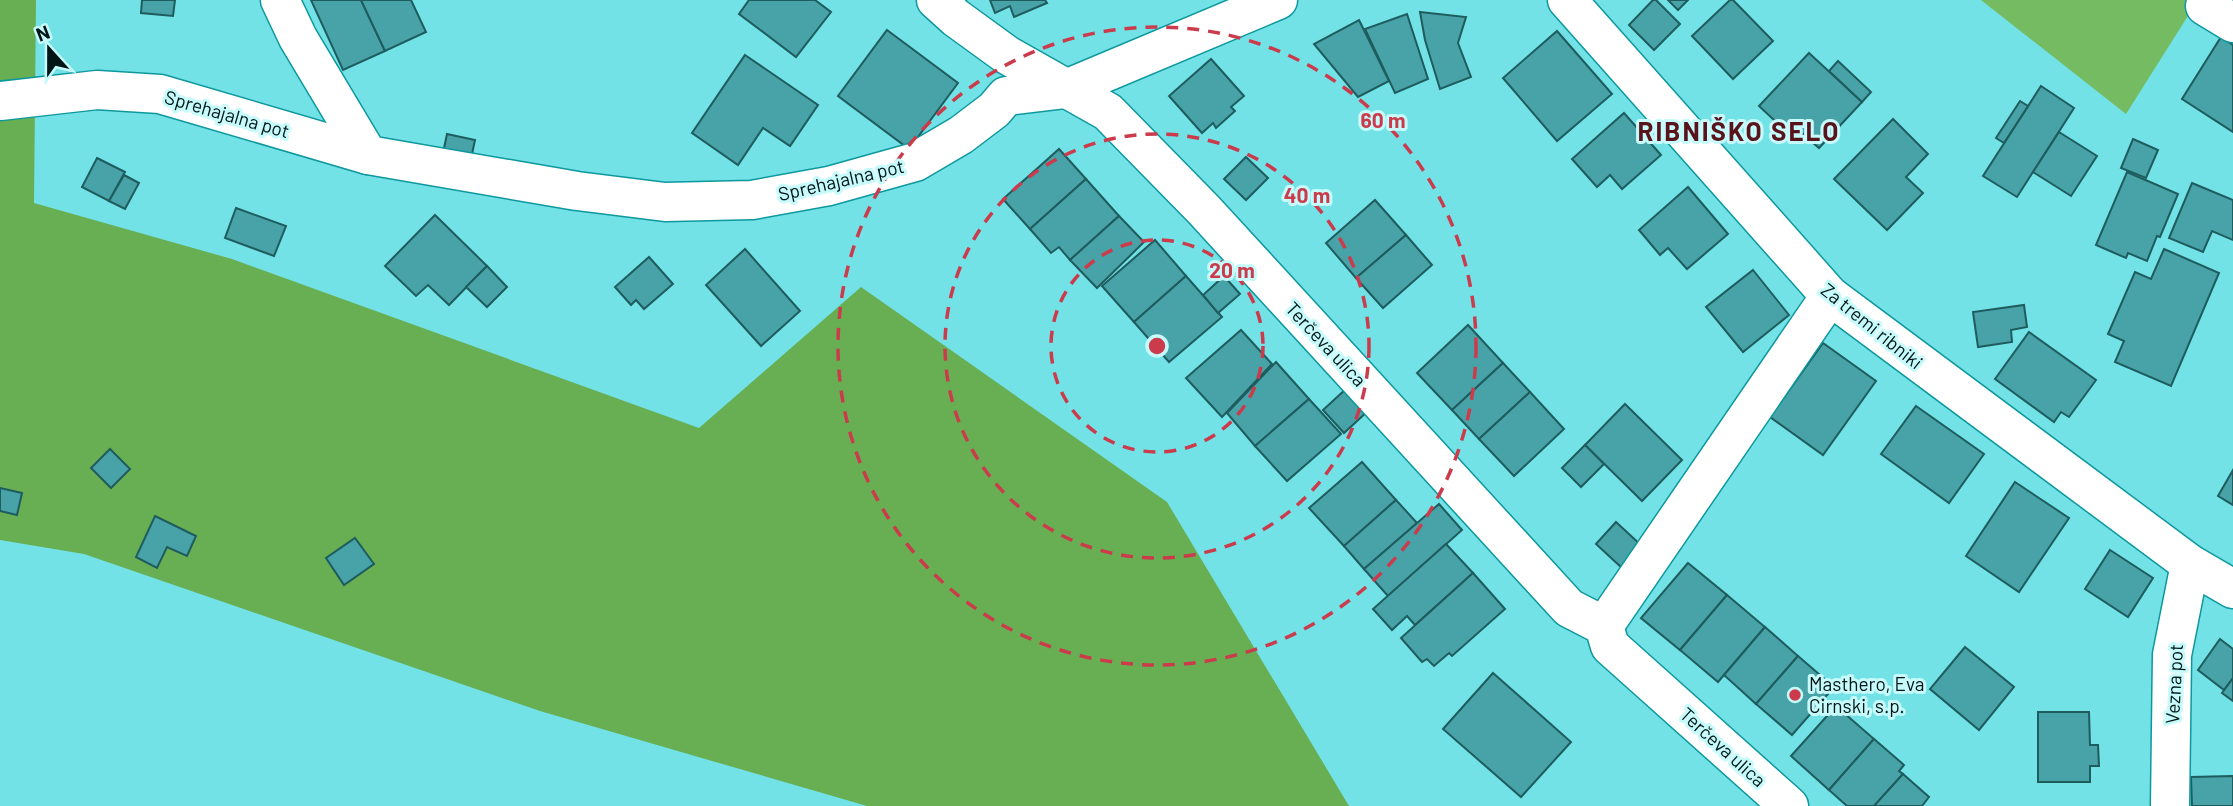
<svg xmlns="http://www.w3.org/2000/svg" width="2233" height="806" font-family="Barlow,sans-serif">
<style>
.green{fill:#74bb61}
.forest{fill:#68af54}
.building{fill:#47a3a7;stroke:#1e5c5e;stroke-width:2}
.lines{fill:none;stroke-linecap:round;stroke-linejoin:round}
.minor-casing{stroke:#0d989d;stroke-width:41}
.minor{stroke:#fff;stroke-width:38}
.ring{fill:none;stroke:#cb3b4b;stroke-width:3.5;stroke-dasharray:12 9}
.poi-dot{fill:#cb3b4b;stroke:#c7fafb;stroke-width:2.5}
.labels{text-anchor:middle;stroke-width:6;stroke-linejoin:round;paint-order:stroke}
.street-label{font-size:19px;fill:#001617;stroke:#c7fafb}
.poi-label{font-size:19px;fill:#001617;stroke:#c7fafb;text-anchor:start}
.district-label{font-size:26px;font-weight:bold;letter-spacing:2px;fill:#58131b;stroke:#c7fafb}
.centre{fill:#cb3b4b;stroke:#c7fafb;stroke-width:3.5}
.ring-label{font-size:21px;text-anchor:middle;font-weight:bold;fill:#cb3b4b;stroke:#c7fafb;stroke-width:6;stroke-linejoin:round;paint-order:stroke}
</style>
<rect width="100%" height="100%" fill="#72e2e7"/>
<path class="green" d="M1981 0H2198L2126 114Z"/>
<path class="forest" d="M0 0H36L34 203 232 259 699 428 861 287 1167 502 1349 806H867L540 711 84 554 0 540Z"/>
<g class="building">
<path d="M142 0H175L173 16 141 13Z"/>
<path d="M311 0H361L385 51 343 70Z"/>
<path d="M361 0H411L426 32 385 51Z"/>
<path d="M749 0H815L831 12 796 57 739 14Z"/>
<path d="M990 0H1045L1047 3 1014 17 1010 6 995 13Z"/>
<path d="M1653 0H1656L1680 24 1654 50 1629 25Z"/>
<path d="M1668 0H1688L1678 10Z"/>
<path d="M1730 0H1733L1773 41 1733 79 1692 36Z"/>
<path d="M1420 12 1466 17 1458 43 1471 77 1440 89 1425 40Z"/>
<path d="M1407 14 1428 79 1395 93 1365 29Z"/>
<path d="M1359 20 1389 81 1358 97 1314 44Z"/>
<path d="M887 30 958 83 909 149 838 96Z"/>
<path d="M1557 31 1612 94 1557 141 1503 78Z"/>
<path d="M2221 37 2233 45V132L2182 99Z"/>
<path d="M1809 53 1862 102 1819 148 1795 127 1789 134 1759 106Z"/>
<path d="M745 55 818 105 790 146 763 128 738 165 692 133Z"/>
<path d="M1211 59 1244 96 1231 107 1235 111 1216 128 1213 123 1202 133 1169 96Z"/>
<path d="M1838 61 1871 92 1862 102 1829 71Z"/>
<path d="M2041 86 2074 108 2017 197 1983 176Z"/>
<path d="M2020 101 2028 106 2004 143 1996 138Z"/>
<path d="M1624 113 1661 155 1622 189 1610 175 1597 187 1572 159Z"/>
<path d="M1893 119 1928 154 1906 177 1923 193 1887 230 1834 179Z"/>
<path d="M2059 132 2097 156 2071 196 2033 172Z"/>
<path d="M447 134 475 140 471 159 443 153Z"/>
<path d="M2133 139 2158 150 2146 178 2121 168Z"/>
<path d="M1059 149 1086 179 1030 229 1003 199Z"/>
<path d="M1246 157 1268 178 1246 200 1224 179Z"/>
<path d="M97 158 125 172 109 201 82 187Z"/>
<path d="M2127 172 2178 194 2160 237 2157 236 2147 261 2128 253 2126 258 2096 245Z"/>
<path d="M124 175 139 183 125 209 109 201Z"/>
<path d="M1086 179 1119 216 1070 260 1059 247 1051 253 1030 229Z"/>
<path d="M2192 183 2233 200V240L2212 231 2203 252 2169 238Z"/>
<path d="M1688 187 1728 234 1687 269 1668 248 1660 255 1639 230Z"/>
<path d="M1375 200 1406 235 1356 278 1326 243Z"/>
<path d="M236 208 286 226 274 256 225 238Z"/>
<path d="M435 215 487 266 449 305 428 285 416 296 385 266Z"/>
<path d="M1119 216 1144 242 1097 288 1070 260Z"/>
<path d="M1406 235 1432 265 1383 308 1356 278Z"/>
<path d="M1155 240 1186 276 1134 322 1102 286Z"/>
<path d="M745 249 800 311 761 346 706 285Z"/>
<path d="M2164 249 2219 273 2171 386 2115 362 2124 341 2108 334 2135 272 2151 279Z"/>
<path d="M649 257 673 284 644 309 636 300 631 305 615 287Z"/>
<path d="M487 266 507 287 487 307 466 287Z"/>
<path d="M1753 270 1789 315 1743 352 1706 307Z"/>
<path d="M1186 276 1222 317 1169 362 1134 322Z"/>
<path d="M1224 276 1240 294 1218 313 1203 295Z"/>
<path d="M2024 305 2027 327 2011 330 2012 342 1978 347 1973 312Z"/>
<path d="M1468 325 1503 363 1452 410 1417 373Z"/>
<path d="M1241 330 1272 364 1222 417 1186 378Z"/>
<path d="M2029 332 2096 380 2069 417 2061 412 2054 422 1995 379Z"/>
<path d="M1823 343 1876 381 1823 455 1770 417Z"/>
<path d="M1276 362 1309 399 1255 446 1227 413Z"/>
<path d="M1503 363 1530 392 1479 439 1452 410Z"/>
<path d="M1347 388 1368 411 1344 433 1323 410Z"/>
<path d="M1530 392 1564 429 1514 476 1479 439Z"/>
<path d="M1309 399 1341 434 1287 481 1255 446Z"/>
<path d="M1625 404 1682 460 1642 501 1585 445Z"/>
<path d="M1916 406 1984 454 1949 503 1881 454Z"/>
<path d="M1585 445 1604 464 1581 487 1562 468Z"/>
<path d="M110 449 130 469 111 488 91 468Z"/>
<path d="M1362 462 1396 500 1344 546 1309 508Z"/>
<path d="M2233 470V505L2218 496Z"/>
<path d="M2015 482 2069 518 2019 592 1966 556Z"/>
<path d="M0 488 22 493 17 515 0 511Z"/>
<path d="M1396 500 1417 523 1364 569 1344 546Z"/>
<path d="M1439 504 1462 530 1388 596 1364 569Z"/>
<path d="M155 516 196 536 187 556 167 547 157 568 136 557Z"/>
<path d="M1616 522 1642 546 1622 568 1596 544Z"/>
<path d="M355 538 374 564 344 585 326 558Z"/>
<path d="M1446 544 1473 573 1415 625 1407 616 1392 630 1373 609Z"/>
<path d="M2110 550 2153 578 2128 617 2085 589Z"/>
<path d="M1688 563 1727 595 1680 650 1641 618Z"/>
<path d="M1473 573 1505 609 1452 656 1449 653 1434 666 1427 659 1422 662 1401 638Z"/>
<path d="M1727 595 1765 627 1718 682 1680 650Z"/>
<path d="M1765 627 1798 656 1756 704 1724 675Z"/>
<path d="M2220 639 2233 649V678L2224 690 2198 670Z"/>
<path d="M1965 647 2014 687 1979 730 1930 689Z"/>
<path d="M1798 656 1834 687 1792 735 1756 704Z"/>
<path d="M1493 673 1571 742 1521 797 1443 729Z"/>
<path d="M2233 678V701L2222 693Z"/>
<path d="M1836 706 1874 739 1829 790 1791 756Z"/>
<path d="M2038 712H2089L2090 745H2098L2099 766H2090V782H2038Z"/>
<path d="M1874 739 1904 765 1899 771 1903 774 1874 806H1847L1829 790Z"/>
<path d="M1903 774 1929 797 1922 806H1874Z"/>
<path d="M2233 776V806H2192L2191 777Z"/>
</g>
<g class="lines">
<defs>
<g id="minor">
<path d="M280 0 298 38 368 155 577 191 665 202 752 200 829 186 915 162 961 135 994 110 1006 96 1066 89 1278 0"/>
<path d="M936 0 956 18 1007 55 1108 112 1204 210 1569 608 1604 626 1610 646 1789 806"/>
<path d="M1567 0 1830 296 2190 564 2233 589"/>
<path d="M2205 6 2233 23"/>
<path d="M0 101 97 90 160 94 368 155"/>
<path d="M1604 626 1830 296"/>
<path d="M2170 806 2172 655 2190 564"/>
</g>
</defs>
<use href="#minor" class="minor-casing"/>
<use href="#minor" class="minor"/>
</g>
<g class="ring">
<circle cx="1157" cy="346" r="106"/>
<circle cx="1157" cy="346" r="212"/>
<circle cx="1157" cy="346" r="319"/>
</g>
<circle class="poi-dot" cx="1795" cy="695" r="7"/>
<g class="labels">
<g class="street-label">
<text transform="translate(227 114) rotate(16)" y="7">Sprehajalna pot</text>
<text transform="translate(841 180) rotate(-13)" y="7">Sprehajalna pot</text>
<text transform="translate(1872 326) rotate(39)" y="7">Za tremi ribniki</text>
<text transform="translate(1326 344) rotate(47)" y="7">Terčeva ulica</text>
<text transform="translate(2174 684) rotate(-87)" y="7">Vezna pot</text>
<text transform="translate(1723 747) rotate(42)" y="7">Terčeva ulica</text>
</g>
<g class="poi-label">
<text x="1809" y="691">Masthero, Eva<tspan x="1809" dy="22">Cirnski, s.p.</tspan></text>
</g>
<g class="district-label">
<text x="1739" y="141">RIBNIŠKO SELO</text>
</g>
</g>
<circle cx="1157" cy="346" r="10" class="centre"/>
<g class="ring-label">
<text x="1383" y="128">60 m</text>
<text x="1307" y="203">40 m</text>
<text x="1232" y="278">20 m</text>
</g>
<g transform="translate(49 49) rotate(339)" stroke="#c7fafb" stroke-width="5" paint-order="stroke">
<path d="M0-5L12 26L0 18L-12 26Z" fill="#001617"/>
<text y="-10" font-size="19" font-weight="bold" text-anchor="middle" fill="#001617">N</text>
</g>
</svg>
